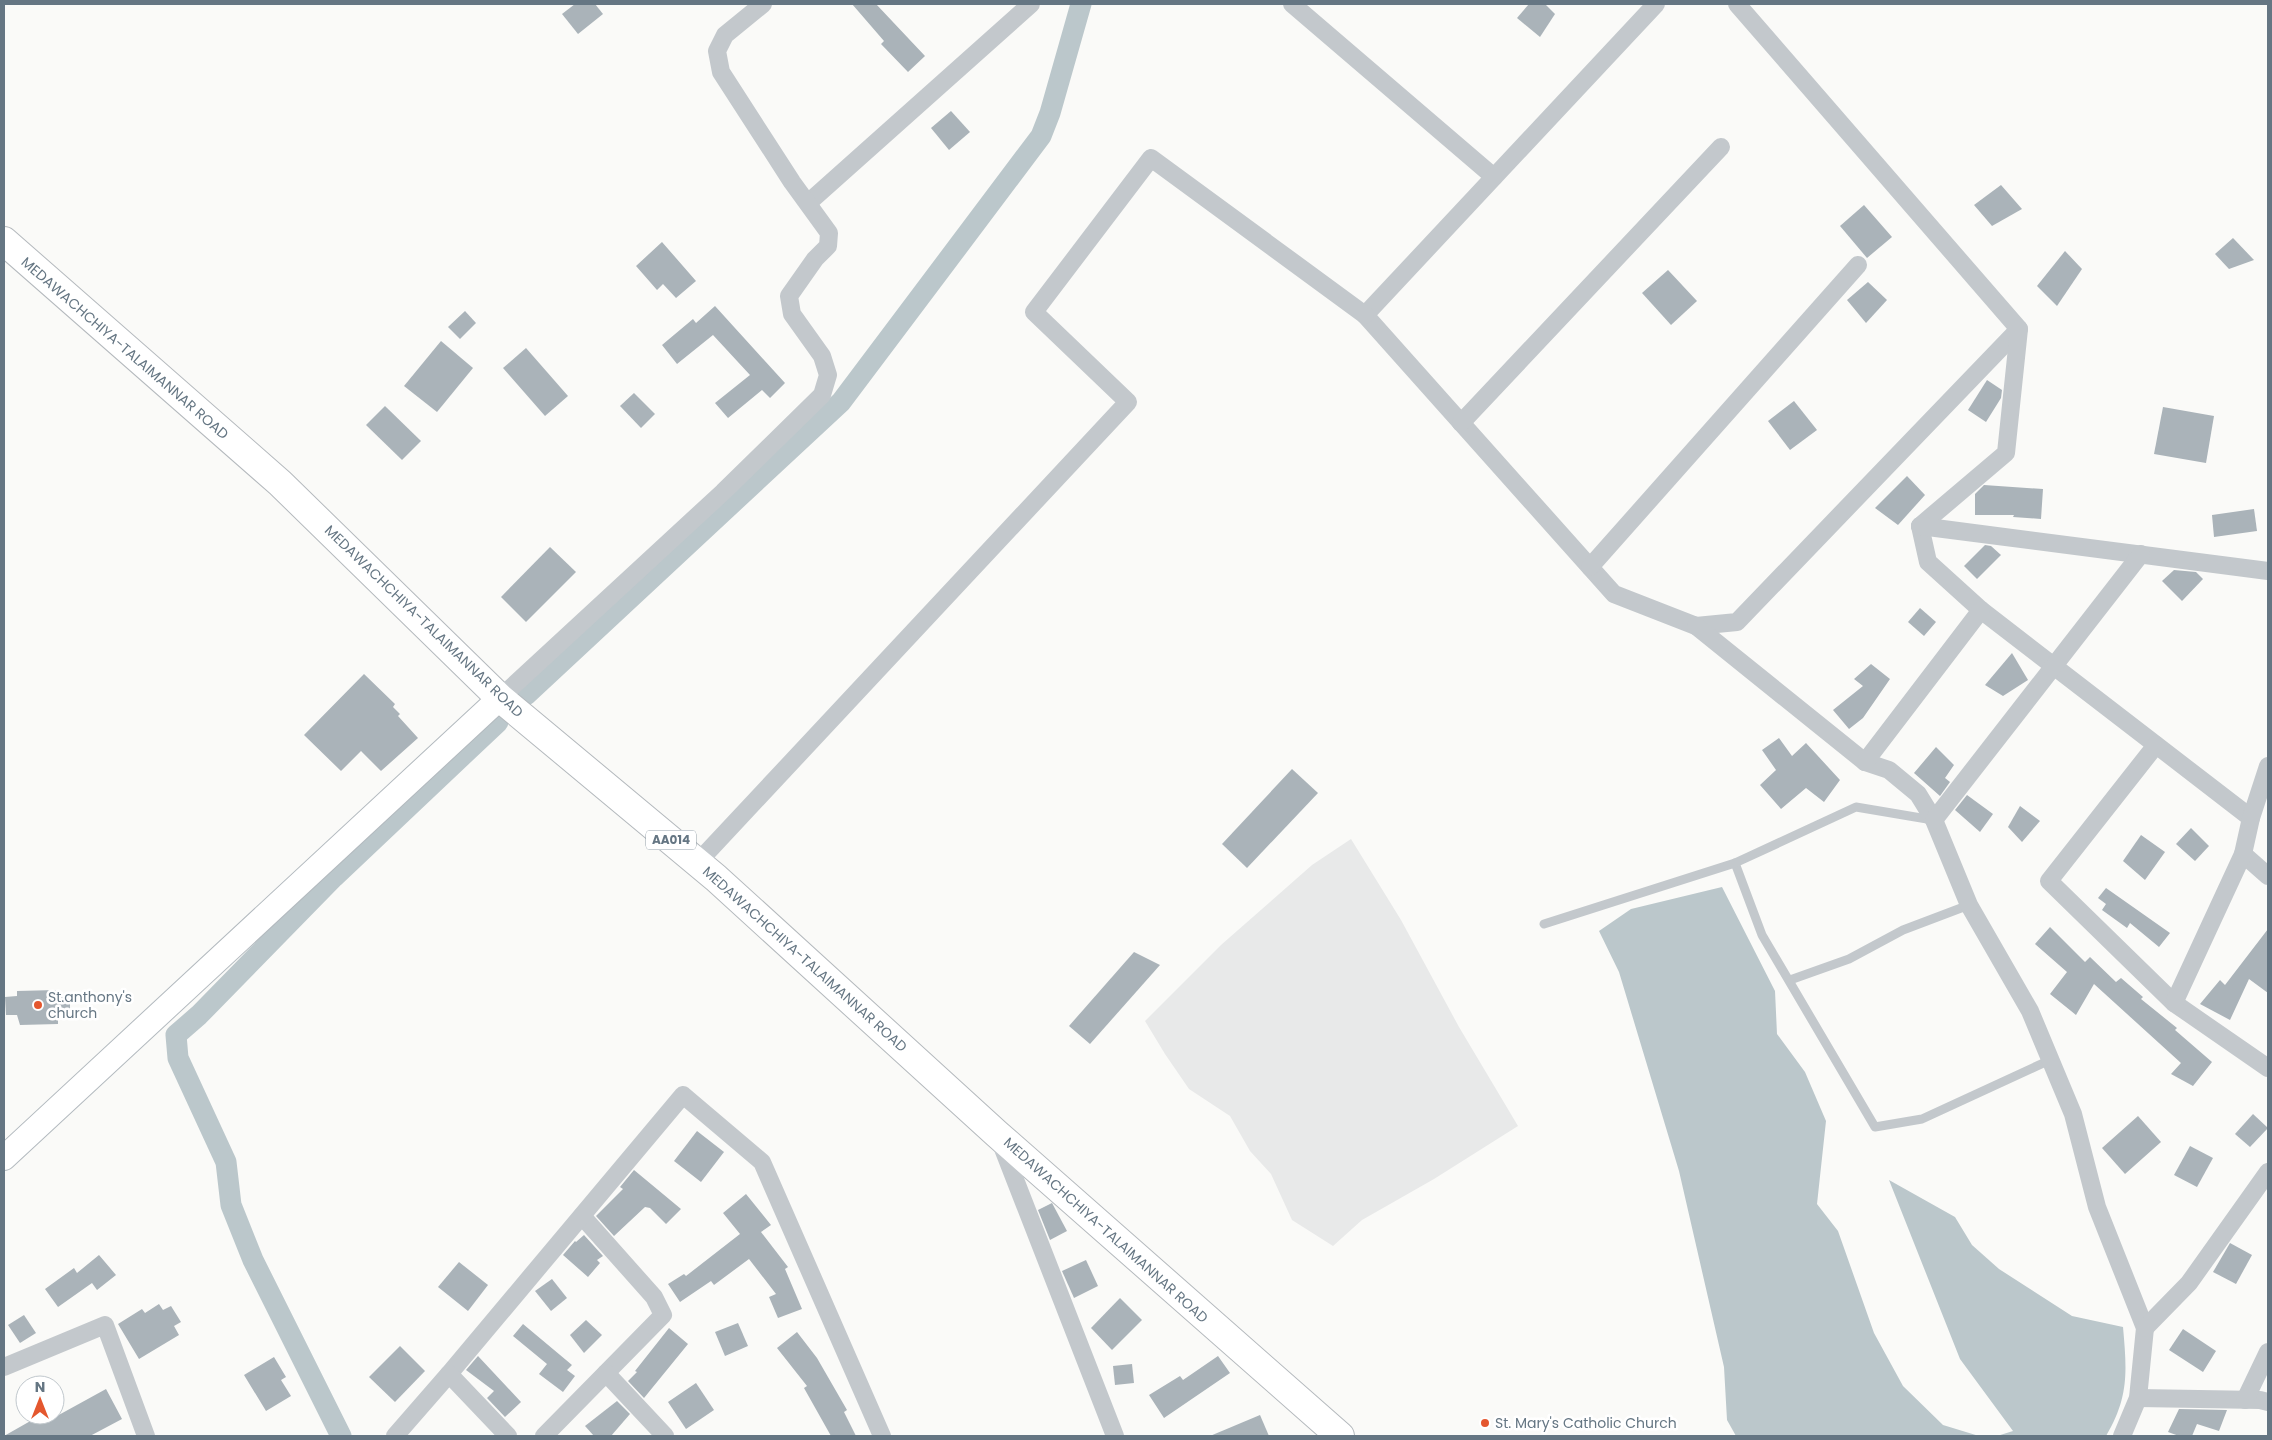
<svg xmlns="http://www.w3.org/2000/svg" width="2272" height="1440" font-family="Poppins,sans-serif">
<style>
.built{fill:#e8e9e9}
.water{fill:#bbc7cb}
.lines{fill:none;stroke-linecap:round;stroke-linejoin:round}
.canal{stroke:#bbc7cb;stroke-width:21}
.building{fill:#aab3b9}
.secondary-casing{stroke:#b3babf;stroke-width:26}
.highway-casing{stroke:#b4b9bd;stroke-width:30}
.lane{stroke:#c3c8cc;stroke-width:9}
.street{stroke:#c3c8cc;stroke-width:18}
.secondary{stroke:#fff;stroke-width:24}
.highway{stroke:#fff;stroke-width:28}
.poi-dot{fill:#e4572e;stroke:#fff;stroke-width:2}
.labels{text-anchor:middle;stroke-width:5;stroke-linejoin:round;paint-order:stroke}
.shield{fill:#fff;stroke:#939fa8;stroke-width:1}
.shield-label{font-size:12px;font-weight:bold;fill:#657683}
.street-label{font-size:14px;fill:#657683;stroke:#fff}
.poi-label{font-size:14px;fill:#657683;stroke:#fff;text-anchor:start}
</style>
<rect width="100%" height="100%" fill="#fafaf8"/>
<path class="built" d="M1351 839 1401 920 1459 1027 1518 1126 1434 1179 1362 1220 1333 1246 1292 1220 1271 1174 1250 1151 1230 1116 1189 1089 1165 1054 1145 1021 1221 945 1312 865Z"/>
<g class="water">
<path d="M1722 887 1775 991 1777 1034 1805 1072 1826 1121 1817 1204 1838 1231 1874 1333 1903 1386 1943 1425 1979 1436H1736L1727 1420 1724 1367 1679 1171 1619 972 1599 931 1631 909Z"/>
<path d="M1889 1180 1955 1217 1972 1245 1999 1269 2072 1316 2123 1327C2127 1372 2129 1397 2106 1436H1997L2013 1431 1960 1359Z"/>
</g>
<g class="lines">
<g class="canal">
<path d="M526 695 841 402 1041 136 1050 113 1081 4"/>
<path d="M341 1436 253 1260 231 1205 226 1162 178 1058 176 1035 199 1015 334 877 498 722"/>
</g>
</g>
<g class="building">
<path d="M575 4H595L603 14 578 34 562 14Z"/>
<path d="M852 4H876L925 56 908 72 881 44 884 41Z"/>
<path d="M1529 4H1545L1555 14 1540 37 1517 18Z"/>
<path d="M951 111 970 132 949 150 931 128Z"/>
<path d="M2001 185 2022 209 1992 226 1974 205Z"/>
<path d="M1864 205 1892 237 1867 258 1840 226Z"/>
<path d="M2233 238 2254 260 2229 269 2215 254Z"/>
<path d="M662 242 696 281 676 298 663 284 657 290 636 266Z"/>
<path d="M2065 251 2082 269 2057 306 2037 286Z"/>
<path d="M1668 270 1697 301 1671 325 1642 293Z"/>
<path d="M1868 282 1887 300 1866 323 1847 300Z"/>
<path d="M715 306 785 383 770 398 762 390 728 418 715 403 750 375 713 335 677 364 662 345 693 319 696 323Z"/>
<path d="M465 311 476 323 460 339 448 327Z"/>
<path d="M441 341 473 368 437 412 404 386Z"/>
<path d="M526 348 568 396 545 416 503 368Z"/>
<path d="M1987 380 2002 390 2001 398 1986 422 1968 410Z"/>
<path d="M634 393 655 414 641 428 620 406Z"/>
<path d="M1794 401 1817 430 1790 450 1768 421Z"/>
<path d="M385 406 421 441 402 460 366 425Z"/>
<path d="M2163 407 2214 416 2206 463 2154 454Z"/>
<path d="M1907 476 1925 495 1898 525 1875 508Z"/>
<path d="M1984 485 2043 489 2041 519 2013 517 2014 515H1975V494Z"/>
<path d="M2254 509 2257 531 2214 537 2212 515Z"/>
<path d="M1985 545 1991 546 2001 555 1977 579 1964 566Z"/>
<path d="M550 547 576 572 526 622 501 597Z"/>
<path d="M2174 570 2196 572 2203 579 2182 601 2162 581Z"/>
<path d="M1920 608 1936 622 1924 636 1908 622Z"/>
<path d="M2012 653 2028 680 2003 696 1985 685Z"/>
<path d="M1871 664 1890 679 1863 718 1849 729 1833 710 1863 686 1854 679Z"/>
<path d="M364 674 395 704 393 707 400 714 398 716 418 738 381 771 361 751 341 771 304 735Z"/>
<path d="M1779 738 1792 756 1806 743 1840 780 1824 802 1806 788 1781 809 1760 785 1776 770 1762 750Z"/>
<path d="M1936 747 1954 765 1945 778 1950 782 1940 796 1914 773Z"/>
<path d="M1292 769 1318 793 1247 868 1222 844Z"/>
<path d="M1967 795 1993 814 1980 832 1955 810Z"/>
<path d="M2020 806 2040 821 2022 842 2008 827Z"/>
<path d="M2191 828 2209 846 2195 861 2176 844Z"/>
<path d="M2141 835 2165 852 2145 880 2123 861Z"/>
<path d="M2106 888 2170 933 2159 947 2130 923 2127 928 2102 910 2106 904 2098 898Z"/>
<path d="M2050 927 2085 962 2090 957 2116 982 2121 978 2143 997 2141 999 2177 1028 2175 1030 2212 1062 2193 1086 2171 1074 2181 1063 2094 984 2076 1015 2050 994 2067 972 2035 944Z"/>
<path d="M2268 929V993L2249 979 2230 1020 2200 1004 2220 980 2225 985Z"/>
<path d="M1134 952 1160 965 1090 1044 1069 1026Z"/>
<path d="M56 990V995H70V1013H58V1024L20 1025 17 1015H6L5 997 17 996V991Z"/>
<path d="M2253 1114 2268 1128 2250 1147 2235 1134Z"/>
<path d="M2138 1116 2161 1142 2125 1174 2102 1148Z"/>
<path d="M697 1131 724 1152 701 1182 674 1161Z"/>
<path d="M2190 1146 2213 1158 2197 1187 2174 1175Z"/>
<path d="M634 1170 681 1209 666 1224 650 1208 645 1207 614 1236 596 1216 623 1189 620 1187Z"/>
<path d="M746 1194 771 1225 761 1232 788 1267 785 1269 802 1309 778 1318 769 1297 776 1294 749 1259 714 1285 711 1281 680 1302 668 1284 684 1274 686 1276 740 1234 723 1213Z"/>
<path d="M1052 1203 1067 1231 1050 1240 1038 1210Z"/>
<path d="M584 1235 603 1256 597 1260 600 1263 588 1277 563 1255 575 1241 576 1242Z"/>
<path d="M2230 1243 2252 1255 2236 1284 2213 1272Z"/>
<path d="M99 1255 116 1275 97 1290 92 1283 58 1307 45 1289 74 1268 77 1273Z"/>
<path d="M1086 1260 1098 1286 1074 1298 1062 1271Z"/>
<path d="M459 1262 488 1285 468 1311 438 1287Z"/>
<path d="M552 1279 567 1298 551 1311 535 1291Z"/>
<path d="M1120 1298 1142 1320 1112 1350 1091 1328Z"/>
<path d="M159 1304 163 1310 171 1306 181 1322 174 1326 179 1335 139 1359 118 1324 142 1309 145 1313Z"/>
<path d="M24 1315 36 1333 20 1343 8 1325Z"/>
<path d="M586 1320 602 1335 584 1353 570 1335Z"/>
<path d="M738 1323 748 1346 725 1356 715 1332Z"/>
<path d="M523 1324 572 1365 567 1370 575 1376 563 1392 539 1374 547 1364 513 1336Z"/>
<path d="M669 1328 688 1344 644 1398 628 1381 637 1372 635 1371Z"/>
<path d="M2183 1329 2216 1351 2203 1372 2169 1350Z"/>
<path d="M797 1332 817 1358 847 1410 844 1412 856 1436H831L804 1388 807 1386 777 1348Z"/>
<path d="M400 1346 425 1371 395 1402 369 1377Z"/>
<path d="M478 1356 521 1402 505 1417 487 1398 494 1391 466 1370Z"/>
<path d="M1218 1356 1230 1373 1164 1418 1149 1395 1180 1376 1183 1380Z"/>
<path d="M274 1357 286 1377 281 1380 291 1396 266 1411 244 1375Z"/>
<path d="M1132 1364 1134 1383 1115 1385 1113 1366Z"/>
<path d="M696 1383 714 1410 686 1429 668 1402Z"/>
<path d="M106 1389 122 1419 90 1436H4L41 1415 46 1422Z"/>
<path d="M617 1401 630 1414 611 1436H594L585 1426Z"/>
<path d="M2179 1409 2227 1410 2219 1431 2197 1424 2192 1436H2179L2168 1432Z"/>
<path d="M1260 1415 1269 1436H1210Z"/>
</g>
<g class="lines">
<defs>
<path id="secondary" d="M4 1158 500 698"/>
<path id="highway" d="M4 241 280 483 500 698 716 878 997 1134 1340 1436"/>
</defs>
<use href="#secondary" class="secondary-casing"/>
<use href="#highway" class="highway-casing"/>
<g class="lane">
<path d="M1735 863 1762 935 1875 1127 1922 1119 2050 1060"/>
<path d="M1544 924 1735 863 1856 807 1933 820"/>
<path d="M1790 980 1849 959 1903 930 1969 905"/>
</g>
<g class="street">
<path d="M1292 4 1494 177"/>
<path d="M1656 4 1365 315 1614 594 1696 626 1737 622 2019 329"/>
<path d="M1737 4 2019 329 2006 453 1920 526"/>
<path d="M808 203 1031 4"/>
<path d="M1461 423 1721 147"/>
<path d="M1920 526 1928 562 1981 610 2251 818"/>
<path d="M1920 526 2268 571"/>
<path d="M1590 567 1858 265"/>
<path d="M1696 626 1865 762 1889 770 1918 794 1934 820 1969 905 2030 1011 2073 1114 2097 1207 2145 1328 2138 1398 2122 1436"/>
<path d="M500 698 723 492 822 395 828 375 822 356 792 314 789 296 815 259 828 246 829 233 792 182 721 72 717 51 725 35 763 4"/>
<path d="M2156 745 2049 881 2174 1003 2268 1068"/>
<path d="M1865 762 1981 610"/>
<path d="M1934 820 2141 554"/>
<path d="M2243 854 2268 876"/>
<path d="M698 862 1128 402 1034 312 1151 158 1365 315"/>
<path d="M2174 1003 2243 854 2251 818 2268 766"/>
<path d="M1000 1141 1115 1436"/>
<path d="M582 1216 654 1297 663 1315 606 1373"/>
<path d="M2145 1328 2189 1283 2268 1172"/>
<path d="M4 1367 105 1325 146 1436"/>
<path d="M449 1374 683 1095 762 1162 882 1436"/>
<path d="M2138 1398 2260 1400 2268 1402"/>
<path d="M2245 1400 2268 1352"/>
<path d="M395 1436 449 1374 508 1436"/>
<path d="M544 1436 606 1373 665 1436"/>
</g>
<use href="#secondary" class="secondary"/>
<use href="#highway" class="highway"/>
</g>
<g class="poi-dot">
<circle cx="38" cy="1005" r="5"/>
<circle cx="1485" cy="1423" r="5"/>
</g>
<g class="labels">
<rect class="shield" x="646" y="830.5" width="50" height="19" rx="4"/>
<g class="shield-label">
<text x="671" y="844">AA014</text>
</g>
<g class="street-label">
<text transform="translate(125 348) rotate(41)" y="5">MEDAWACHCHIYA-TALAIMANNAR ROAD</text>
<text transform="translate(424 621) rotate(44)" y="5">MEDAWACHCHIYA-TALAIMANNAR ROAD</text>
<text transform="translate(805 959) rotate(42)" y="5">MEDAWACHCHIYA-TALAIMANNAR ROAD</text>
<text transform="translate(1106 1230) rotate(42)" y="5">MEDAWACHCHIYA-TALAIMANNAR ROAD</text>
</g>
<g class="poi-label">
<text x="48" y="1002">St.anthony's<tspan x="48" dy="16">church</tspan></text>
<text x="1495" y="1428">St. Mary's Catholic Church</text>
</g>
</g>
<rect width="2272" height="1440" fill="none" stroke="#657683" stroke-width="10"/>
<g transform="translate(40 1400)"><circle r="24" fill="#ffffff" stroke="#c1c8cd"/>
<path d="M0-4L9 19L0 12L-9 19Z" fill="#e4572e"/>
<text y="-8" font-size="14" font-weight="bold" text-anchor="middle" fill="#657683">N</text>
</g>
</svg>
